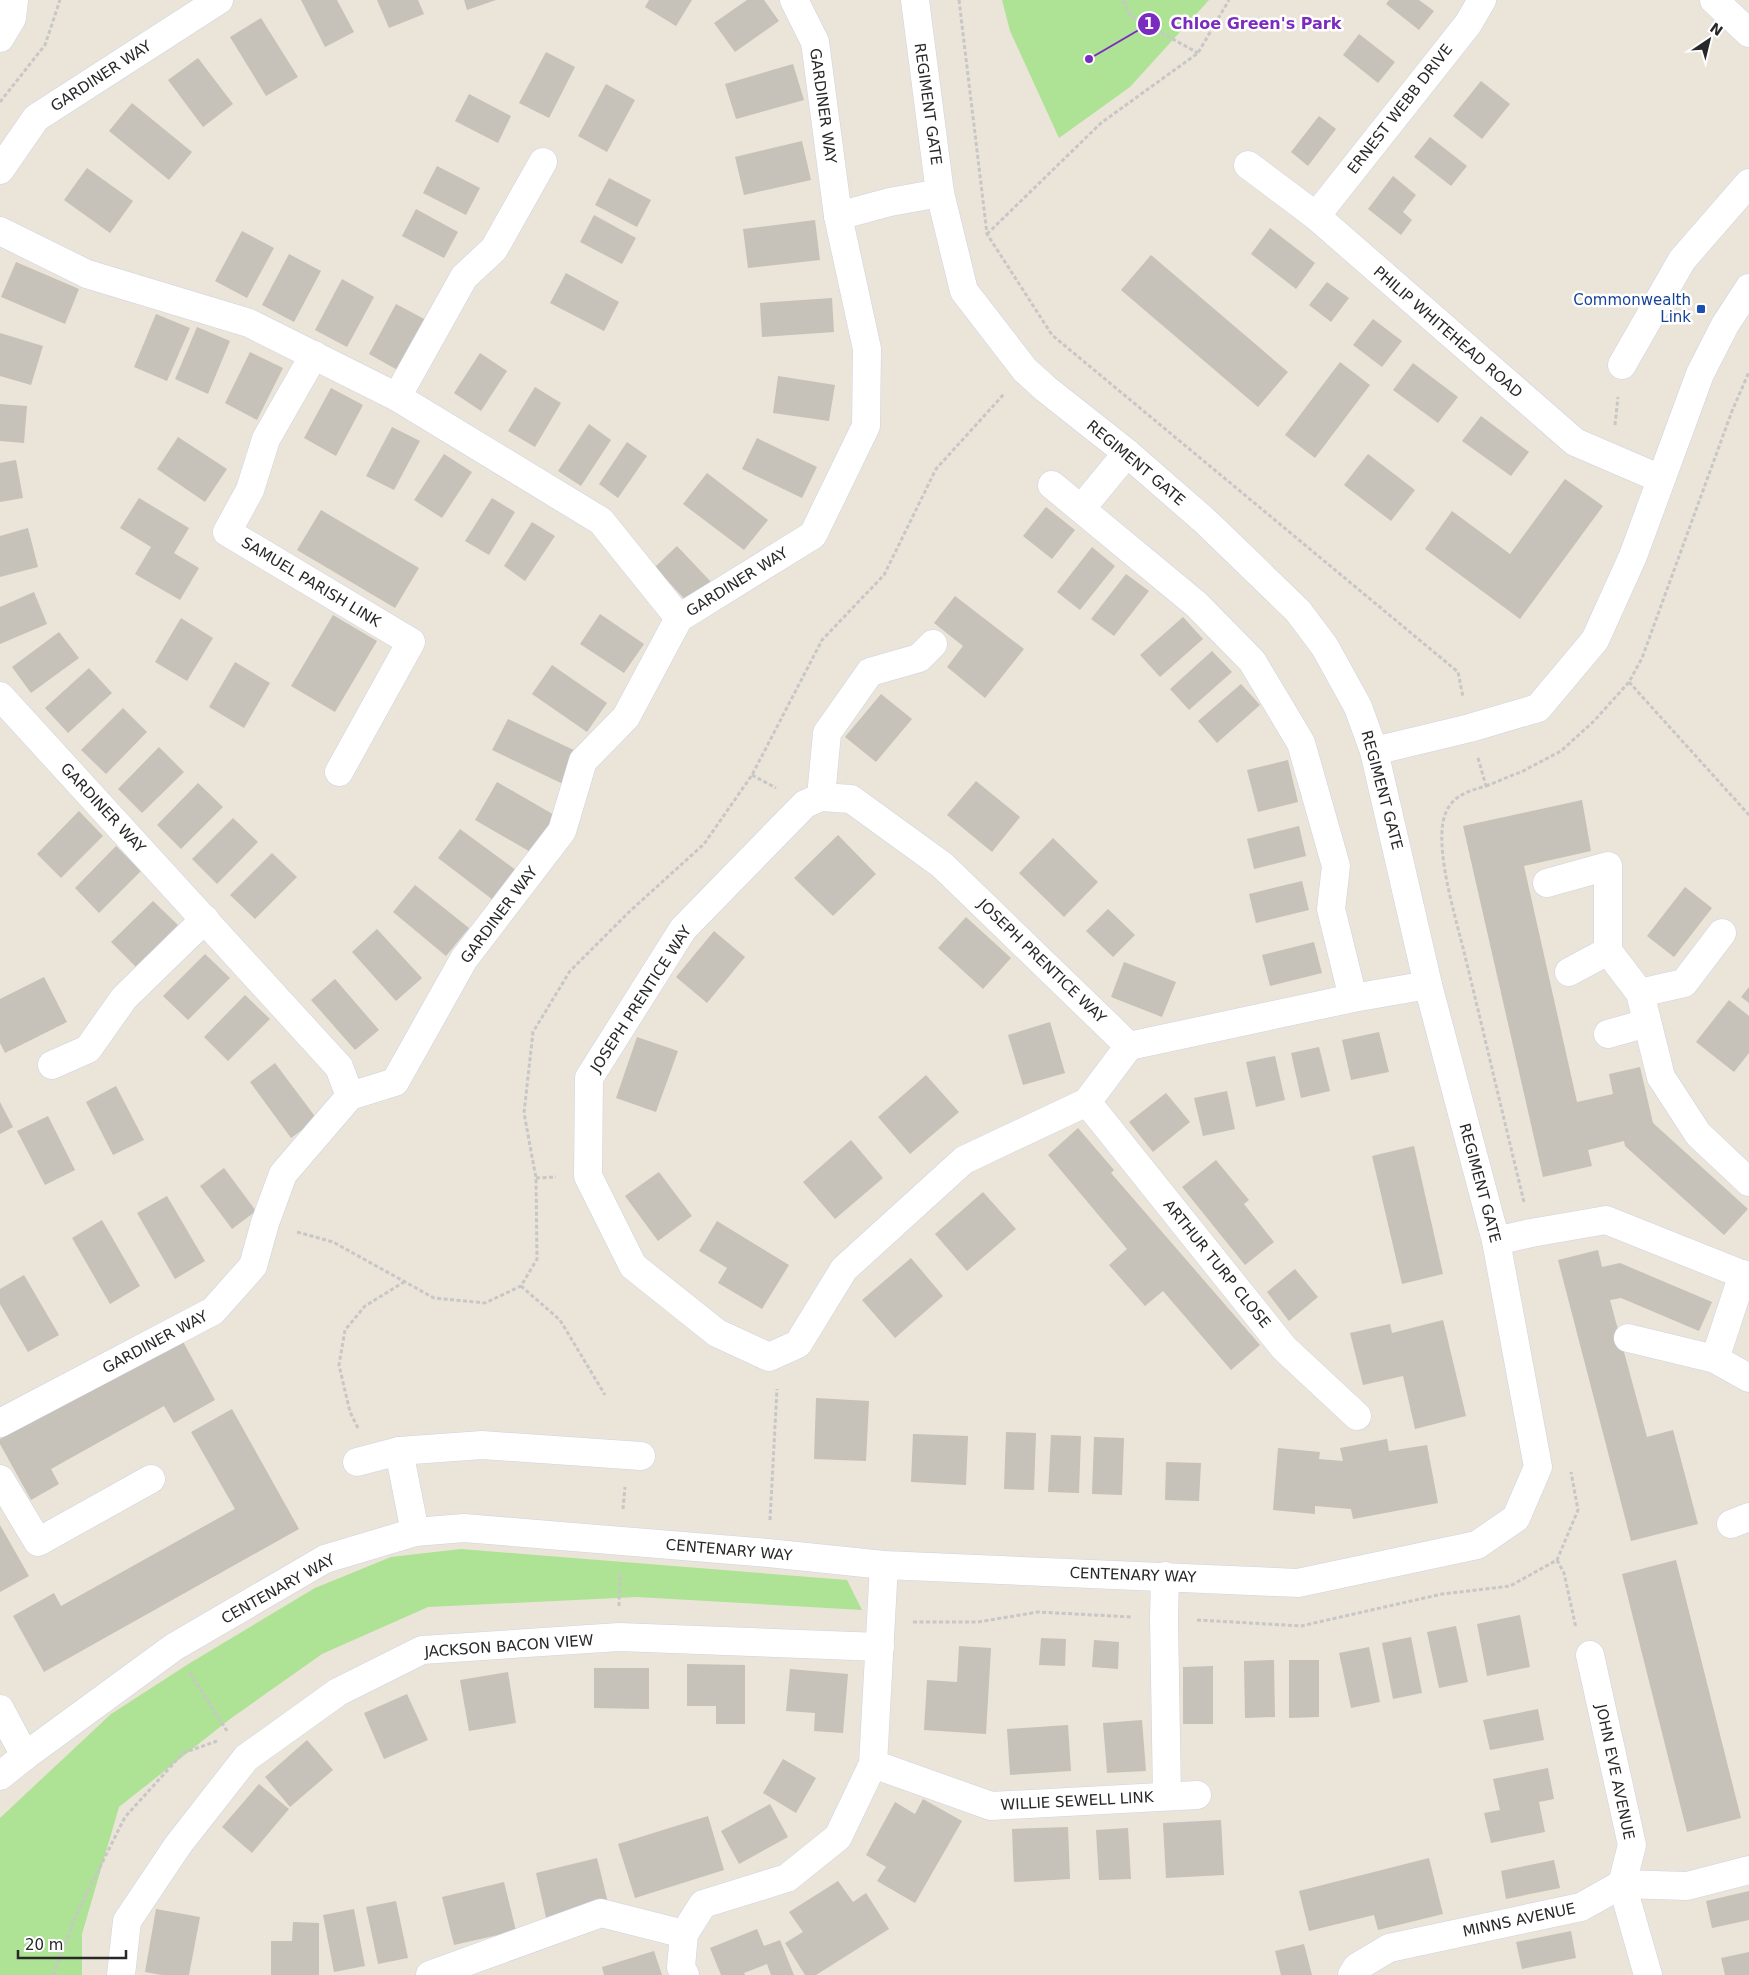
<svg xmlns="http://www.w3.org/2000/svg" width="1749" height="1975" font-family="'DejaVu Sans',sans-serif">
<style>
.green{fill:#aee295}
.building{fill:#c6c1b9}
.lines{fill:none;stroke-linecap:round;stroke-linejoin:round}
.minor-casing{stroke:#cfd2e1;stroke-width:29}
.path{stroke:#c7c7c7;stroke-width:3;stroke-dasharray:4 2.5;stroke-linecap:butt}
.minor{stroke:#fff;stroke-width:28}
.transit-dot{fill:#1a4fb4;stroke:#fff;stroke-width:2}
.labels{text-anchor:middle;stroke-width:5;stroke-linejoin:round;paint-order:stroke}
.street-label{font-size:15px;fill:#282828;stroke:#fff}
.transit-label{font-size:15px;fill:#164399;stroke:#fff;text-anchor:end}
.leader{fill:none;stroke:#7b2cbf;stroke-width:2}
.callout-dot{fill:#7b2cbf;stroke:#fff;stroke-width:2}
.mark-label{font-size:15px;text-anchor:middle;font-weight:bold;fill:#fff}
.callout-label{font-size:16px;text-anchor:middle;font-weight:bold;fill:#7b2cbf;stroke:#fff;stroke-width:5;stroke-linejoin:round;paint-order:stroke}
</style>
<rect width="100%" height="100%" fill="#ebe4d9"/>
<g class="green">
<path d="M1002 0H1209L1130 87 1059 138 1010 31Z"/>
<path d="M461 1549 847 1580 862 1610 637 1597 428 1607 322 1654 230 1719 119 1807 82 1934V1975H0V1818L111 1714 190 1663 315 1588 391 1557Z"/>
</g>
<g class="building">
<path d="M301 0H337L354 32 325 47Z"/>
<path d="M377 0H418L424 14 389 28Z"/>
<path d="M464 0H496L467 10Z"/>
<path d="M649 0H692L676 26 645 7Z"/>
<path d="M747 0H764L779 21 735 52 714 23Z"/>
<path d="M1389 0H1419L1434 11 1419 30 1386 4Z"/>
<path d="M261 18 298 77 266 96 230 37Z"/>
<path d="M1359 34 1395 62 1378 83 1343 55Z"/>
<path d="M546 52 575 67 549 118 519 103Z"/>
<path d="M198 58 233 104 203 127 168 80Z"/>
<path d="M793 64 804 100 736 119 725 84Z"/>
<path d="M1481 81 1510 104 1482 139 1453 116Z"/>
<path d="M606 84 635 100 607 152 578 136Z"/>
<path d="M469 94 511 116 498 143 455 121Z"/>
<path d="M132 103 192 152 169 180 109 131Z"/>
<path d="M1319 116 1336 129 1308 166 1291 152Z"/>
<path d="M1430 137 1467 166 1451 186 1414 157Z"/>
<path d="M802 141 811 180 744 195 735 157Z"/>
<path d="M437 166 480 188 466 215 423 193Z"/>
<path d="M87 168 133 201 110 233 64 200Z"/>
<path d="M1393 176 1416 195 1403 212 1412 220 1401 235 1368 209Z"/>
<path d="M609 178 651 200 637 227 595 205Z"/>
<path d="M416 209 458 232 444 258 402 236Z"/>
<path d="M594 215 636 238 622 264 580 242Z"/>
<path d="M815 220 820 260 748 268 743 229Z"/>
<path d="M1270 228 1315 263 1296 289 1251 254Z"/>
<path d="M242 231 274 248 247 298 215 281Z"/>
<path d="M289 254 321 271 294 322 262 305Z"/>
<path d="M1151 255 1288 372 1258 407 1121 290Z"/>
<path d="M16 262 79 289 65 324 1 297Z"/>
<path d="M566 273 619 302 604 331 550 303Z"/>
<path d="M342 279 374 297 347 347 315 330Z"/>
<path d="M1327 282 1349 298 1331 322 1309 305Z"/>
<path d="M832 298 834 332 762 337 760 303Z"/>
<path d="M396 304 428 321 401 372 369 354Z"/>
<path d="M156 314 190 328 167 381 134 367Z"/>
<path d="M1373 319 1402 341 1382 367 1353 345Z"/>
<path d="M197 327 230 341 208 394 175 379Z"/>
<path d="M0 333 43 346 31 385 0 376Z"/>
<path d="M250 352 283 368 257 420 225 403Z"/>
<path d="M480 353 507 371 481 411 454 393Z"/>
<path d="M1340 362 1370 385 1315 458 1285 435Z"/>
<path d="M1413 363 1458 397 1438 423 1393 390Z"/>
<path d="M778 376 835 385 829 421 773 413Z"/>
<path d="M535 387 561 403 535 447 508 431Z"/>
<path d="M331 388 363 405 336 456 304 438Z"/>
<path d="M0 404 27 406 24 443 0 441Z"/>
<path d="M1481 416 1529 452 1511 476 1462 441Z"/>
<path d="M589 424 611 440 581 486 558 471Z"/>
<path d="M392 427 420 441 394 490 366 476Z"/>
<path d="M178 437 227 469 205 502 157 469Z"/>
<path d="M757 438 817 467 802 498 742 469Z"/>
<path d="M627 442 647 456 618 498 599 484Z"/>
<path d="M444 454 472 472 442 518 414 500Z"/>
<path d="M1368 454 1415 490 1391 521 1344 485Z"/>
<path d="M16 460 23 498 0 502V463Z"/>
<path d="M707 473 768 520 744 550 683 504Z"/>
<path d="M1565 479 1603 506 1520 619 1425 549 1452 511 1510 554Z"/>
<path d="M139 498 189 528 174 553 199 568 180 600 135 574 151 547 120 528Z"/>
<path d="M492 498 515 512 489 555 465 541Z"/>
<path d="M1046 507 1075 530 1052 559 1023 536Z"/>
<path d="M321 510 419 568 395 608 297 550Z"/>
<path d="M532 522 555 536 525 581 504 566Z"/>
<path d="M28 528 38 567 0 577V536Z"/>
<path d="M677 546 712 583 689 604 655 567Z"/>
<path d="M1092 547 1115 566 1080 610 1057 592Z"/>
<path d="M1126 574 1149 591 1114 636 1091 619Z"/>
<path d="M34 592 47 624 0 644V607Z"/>
<path d="M955 596 1024 649 985 698 947 667 963 646 934 623Z"/>
<path d="M600 614 644 644 624 673 580 644Z"/>
<path d="M333 615 377 641 335 712 291 686Z"/>
<path d="M1183 617 1203 639 1160 677 1140 655Z"/>
<path d="M181 618 213 638 187 681 155 662Z"/>
<path d="M59 632 79 658 31 693 12 667Z"/>
<path d="M1212 651 1232 672 1189 710 1170 689Z"/>
<path d="M235 662 270 683 244 728 209 707Z"/>
<path d="M552 665 607 703 587 732 532 694Z"/>
<path d="M89 668 112 693 68 733 45 708Z"/>
<path d="M1241 684 1260 705 1217 743 1198 721Z"/>
<path d="M881 694 912 719 876 762 845 737Z"/>
<path d="M123 708 147 732 106 774 81 750Z"/>
<path d="M508 719 578 752 563 784 492 750Z"/>
<path d="M159 747 184 772 142 813 118 789Z"/>
<path d="M1288 760 1298 802 1258 812 1247 770Z"/>
<path d="M976 781 1020 817 992 852 947 815Z"/>
<path d="M497 782 556 816 534 854 475 820Z"/>
<path d="M198 783 223 807 181 849 157 825Z"/>
<path d="M1582 800 1591 851 1524 866 1577 1102 1613 1094 1609 1074 1640 1067 1653 1123 1748 1209 1724 1235 1625 1146 1624 1141 1588 1150 1592 1166 1543 1177 1463 826Z"/>
<path d="M79 811 103 836 61 878 37 854Z"/>
<path d="M233 818 258 842 217 884 192 859Z"/>
<path d="M1299 826 1306 856 1254 869 1247 839Z"/>
<path d="M460 829 520 873 497 903 438 858Z"/>
<path d="M838 835 876 874 833 916 794 878Z"/>
<path d="M1053 838 1098 882 1064 917 1019 873Z"/>
<path d="M116 846 141 871 99 913 75 888Z"/>
<path d="M272 853 297 877 255 919 230 895Z"/>
<path d="M1302 881 1309 910 1256 923 1249 894Z"/>
<path d="M415 885 469 928 446 956 393 912Z"/>
<path d="M1685 887 1712 908 1674 957 1647 936Z"/>
<path d="M153 901 178 925 136 967 111 942Z"/>
<path d="M1108 909 1135 935 1113 957 1086 931Z"/>
<path d="M966 917 1011 958 983 989 938 948Z"/>
<path d="M377 929 422 978 396 1001 352 952Z"/>
<path d="M714 931 745 957 707 1003 676 977Z"/>
<path d="M1314 942 1322 973 1270 986 1262 955Z"/>
<path d="M205 954 230 978 188 1020 163 996Z"/>
<path d="M1124 962 1176 982 1162 1017 1111 997Z"/>
<path d="M44 977 67 1022 5 1053 0 1043V999Z"/>
<path d="M335 979 379 1030 355 1050 311 1000Z"/>
<path d="M1749 987V1003L1741 997Z"/>
<path d="M245 995 270 1019 228 1061 204 1037Z"/>
<path d="M1729 1000 1749 1016V1053L1734 1072 1696 1042Z"/>
<path d="M1050 1022 1065 1073 1023 1085 1008 1035Z"/>
<path d="M1379 1032 1389 1072 1351 1080 1342 1040Z"/>
<path d="M637 1037 678 1051 656 1112 616 1098Z"/>
<path d="M1319 1047 1330 1091 1301 1098 1291 1053Z"/>
<path d="M1275 1056 1285 1100 1256 1107 1246 1062Z"/>
<path d="M275 1063 317 1119 291 1138 250 1082Z"/>
<path d="M926 1075 959 1112 910 1154 878 1117Z"/>
<path d="M116 1086 144 1140 113 1155 86 1102Z"/>
<path d="M1227 1091 1235 1129 1203 1136 1194 1098Z"/>
<path d="M1166 1093 1190 1122 1153 1152 1129 1122Z"/>
<path d="M0 1102 13 1127 0 1134Z"/>
<path d="M48 1116 75 1170 45 1185 17 1131Z"/>
<path d="M1078 1128 1114 1170 1111 1173 1260 1345 1231 1370 1163 1291 1145 1306 1109 1265 1127 1249 1048 1155Z"/>
<path d="M851 1140 883 1178 835 1219 803 1182Z"/>
<path d="M1414 1146 1443 1274 1402 1284 1372 1156Z"/>
<path d="M1216 1160 1249 1200 1244 1204 1274 1242 1245 1265 1182 1187Z"/>
<path d="M224 1168 256 1211 232 1229 200 1186Z"/>
<path d="M659 1172 692 1216 658 1241 625 1196Z"/>
<path d="M983 1192 1016 1229 967 1271 935 1234Z"/>
<path d="M167 1196 205 1261 175 1279 137 1213Z"/>
<path d="M102 1220 140 1286 110 1304 72 1238Z"/>
<path d="M717 1221 789 1265 762 1309 718 1283 727 1268 699 1251Z"/>
<path d="M1598 1250 1602 1267 1620 1263 1712 1302 1699 1331 1621 1298 1610 1300 1647 1437 1673 1430 1698 1524 1631 1541 1558 1260Z"/>
<path d="M911 1258 943 1296 895 1338 862 1300Z"/>
<path d="M1295 1269 1318 1297 1289 1321 1267 1292Z"/>
<path d="M24 1275 59 1335 28 1352 0 1304V1289Z"/>
<path d="M1443 1320 1466 1416 1415 1429 1403 1376 1363 1385 1350 1333 1390 1324 1392 1333Z"/>
<path d="M181 1338 215 1400 174 1423 164 1406 51 1469 59 1484 31 1500 0 1444V1439Z"/>
<path d="M816 1398 869 1401 866 1461 814 1459Z"/>
<path d="M232 1409 299 1529 44 1672 13 1616 54 1593 61 1606 235 1509 191 1432Z"/>
<path d="M1006 1432 1036 1433 1034 1490 1004 1489Z"/>
<path d="M913 1434 968 1436 966 1485 911 1482Z"/>
<path d="M1051 1435 1081 1436 1079 1493 1048 1492Z"/>
<path d="M1094 1437 1124 1438 1122 1495 1092 1494Z"/>
<path d="M1387 1439 1389 1451 1427 1445 1438 1503 1353 1519 1351 1509 1315 1506V1514L1273 1510 1278 1448 1320 1452 1319 1459 1343 1461 1340 1448Z"/>
<path d="M1166 1462 1201 1463 1199 1501 1165 1500Z"/>
<path d="M0 1525 29 1576 0 1592Z"/>
<path d="M1676 1560 1741 1818 1687 1832 1622 1574Z"/>
<path d="M1520 1615 1530 1667 1487 1676 1477 1624Z"/>
<path d="M1456 1626 1468 1682 1439 1688 1427 1632Z"/>
<path d="M1411 1637 1422 1693 1393 1699 1382 1643Z"/>
<path d="M1041 1638 1066 1639 1065 1666 1039 1665Z"/>
<path d="M1094 1640 1119 1642 1118 1669 1092 1667Z"/>
<path d="M959 1646 991 1648 986 1734 924 1730 927 1680 957 1682Z"/>
<path d="M1369 1647 1380 1702 1351 1708 1339 1653Z"/>
<path d="M1274 1660 1275 1717 1245 1718 1244 1661Z"/>
<path d="M1289 1660H1319V1717L1289 1718Z"/>
<path d="M687 1664 745 1665V1724H716V1706H687Z"/>
<path d="M1213 1666V1724H1183V1667Z"/>
<path d="M594 1668H649V1709L594 1708Z"/>
<path d="M790 1669 848 1674 843 1733 814 1731 815 1713 786 1711Z"/>
<path d="M508 1672 516 1723 469 1731 460 1680Z"/>
<path d="M407 1694 428 1740 384 1759 364 1713Z"/>
<path d="M1538 1709 1544 1740 1490 1750 1483 1720Z"/>
<path d="M1142 1720 1146 1771 1107 1773 1103 1723Z"/>
<path d="M1068 1725 1071 1771 1010 1775 1007 1729Z"/>
<path d="M307 1740 333 1770 290 1807 265 1777Z"/>
<path d="M783 1759 816 1778 796 1813 763 1793Z"/>
<path d="M1548 1768 1554 1799 1539 1802 1545 1832 1491 1843 1484 1813 1500 1810 1493 1779Z"/>
<path d="M259 1784 289 1809 252 1853 222 1827Z"/>
<path d="M923 1799 962 1821 915 1903 877 1881 886 1867 866 1855 895 1802 915 1814Z"/>
<path d="M770 1804 788 1837 739 1864 721 1831Z"/>
<path d="M708 1816 724 1870 635 1898 618 1844Z"/>
<path d="M1221 1820 1224 1875 1166 1878 1163 1823Z"/>
<path d="M1068 1827 1070 1879 1014 1882 1012 1829Z"/>
<path d="M1128 1828 1131 1879 1099 1880 1096 1830Z"/>
<path d="M597 1858 609 1907 547 1922 536 1873Z"/>
<path d="M1429 1858 1443 1914 1378 1930 1374 1915 1309 1931 1299 1891Z"/>
<path d="M1554 1860 1560 1888 1506 1899 1501 1871Z"/>
<path d="M838 1881 853 1902 866 1893 889 1929 816 1975H805L785 1943 803 1932 789 1912Z"/>
<path d="M504 1882 516 1931 454 1945 442 1897Z"/>
<path d="M1749 1891V1920L1712 1928 1706 1901Z"/>
<path d="M396 1901 408 1958 378 1964 366 1907Z"/>
<path d="M156 1909 200 1917 189 1975H162L145 1972Z"/>
<path d="M354 1909 365 1966 334 1972 323 1915Z"/>
<path d="M293 1922 319 1923V1975H271V1941H292Z"/>
<path d="M757 1929 764 1946 780 1940 794 1975H771L767 1964 744 1973 745 1975H721L710 1948Z"/>
<path d="M1571 1931 1576 1958 1522 1969 1516 1942Z"/>
<path d="M1304 1944 1312 1975H1281L1275 1951Z"/>
<path d="M654 1951 662 1975H604L602 1967Z"/>
<path d="M1749 1952V1975H1725L1721 1958Z"/>
</g>
<g class="lines">
<defs>
<g id="minor">
<path d="M1714 0 1749 33"/>
<path d="M0 38 12 18 14 0"/>
<path d="M1248 165 1316 216 1575 442 1661 479"/>
<path d="M0 170 36 118 219 0"/>
<path d="M838 216 890 202 940 193"/>
<path d="M1316 216 1468 24 1482 0"/>
<path d="M0 231 87 274 249 323 397 397 601 521 679 618"/>
<path d="M314 355 266 439 250 490 227 532 411 642 339 772"/>
<path d="M1622 365 1682 260 1749 183"/>
<path d="M397 397 464 277 494 249 543 162"/>
<path d="M1052 485 1196 604 1252 661 1301 743 1336 866 1331 909 1353 998"/>
<path d="M1081 509 1127 453"/>
<path d="M0 696 339 1067 350 1096"/>
<path d="M1374 751 1470 728 1538 708 1595 640 1633 556 1700 374 1725 325 1749 288"/>
<path d="M821 797 827 733 870 672 919 658 933 644"/>
<path d="M1547 883 1608 866V951L1640 993 1661 1077 1698 1134 1749 1182"/>
<path d="M1569 972 1608 951"/>
<path d="M1640 993 1684 983 1722 933"/>
<path d="M1608 1034 1647 1023"/>
<path d="M1129 1046 942 865 851 799 821 797 805 804 683 929 589 1078 588 1176 633 1266 717 1333 769 1357 798 1344 844 1269 964 1160 1087 1102 1129 1046 1353 998 1428 985"/>
<path d="M52 1065 88 1049 124 998 205 919"/>
<path d="M1087 1102 1284 1348 1357 1416"/>
<path d="M1496 1241 1531 1233 1606 1220 1749 1277"/>
<path d="M1743 1274 1715 1359 1749 1378"/>
<path d="M1628 1338 1715 1359"/>
<path d="M0 1423 213 1311 253 1266 265 1223 283 1174 350 1096 395 1082 464 959 562 831 583 761 626 717 679 618 813 535 866 426 867 349 838 216 815 42 794 0"/>
<path d="M399 1451 415 1532"/>
<path d="M357 1462 399 1451 482 1445 641 1456"/>
<path d="M0 1479 38 1542 151 1479"/>
<path d="M1731 1524 1749 1517"/>
<path d="M1165 1576 1164 1619 1167 1796"/>
<path d="M1590 1655 1632 1845 1622 1884 1648 1975"/>
<path d="M0 1709 25 1756"/>
<path d="M873 1764 991 1806 1197 1795"/>
<path d="M0 1776 25 1756 174 1647 325 1559 415 1532 464 1528 768 1553 884 1565 1298 1583 1477 1545 1516 1518 1538 1467 1496 1241 1428 985 1374 751 1358 707 1325 647 1298 611 1205 521 1127 453 1046 389 1025 370 964 291 940 193 915 0"/>
<path d="M121 1975 127 1921 178 1845 246 1758 338 1692 422 1650 619 1637 880 1647"/>
<path d="M430 1975 601 1913 684 1934"/>
<path d="M685 1975 681 1967 684 1934 703 1904 787 1878 838 1837 873 1764 884 1565"/>
<path d="M1352 1975 1357 1967 1389 1948 1581 1907 1622 1884 1687 1886 1749 1870"/>
</g>
</defs>
<use href="#minor" class="minor-casing"/>
<g class="path">
<path d="M959 0 987 234 1052 335 1458 672 1463 697"/>
<path d="M1123 0 1131 16 1198 53"/>
<path d="M0 102 45 45 60 0"/>
<path d="M987 234 1101 123 1198 53 1229 0"/>
<path d="M1615 425 1618 397"/>
<path d="M1629 682 1749 815"/>
<path d="M1478 758 1486 786C1465 792 1448 797 1443 822 1437 859 1456 918 1465 956 1485 1038 1504 1120 1524 1202"/>
<path d="M752 775 776 788"/>
<path d="M1486 786 1523 771 1561 751 1594 721 1629 682 1642 658 1732 411 1749 372"/>
<path d="M536 1178 556 1177"/>
<path d="M297 1232 333 1242 434 1298 485 1303 521 1286 537 1259 536 1178 524 1113 533 1032 570 971 629 912 704 844 752 775 822 640 884 575 936 469 1004 394"/>
<path d="M521 1286 560 1320 605 1395"/>
<path d="M358 1428 350 1412 339 1365 345 1330 365 1306 404 1282"/>
<path d="M623 1509 625 1487"/>
<path d="M770 1520 777 1389"/>
<path d="M1557 1560 1564 1573 1576 1628"/>
<path d="M619 1606 620 1572"/>
<path d="M1197 1620 1301 1626 1442 1594 1510 1586 1557 1560 1578 1510 1571 1472"/>
<path d="M913 1622H978L1038 1612 1131 1617"/>
<path d="M190 1673 227 1731"/>
<path d="M53 1975 77 1913 125 1817 183 1753 217 1741"/>
</g>
<use href="#minor" class="minor"/>
</g>
<rect class="transit-dot" x="1696" y="304" width="10" height="10" rx="2.5"/>
<g class="labels">
<g class="street-label">
<text transform="translate(101 76) rotate(-33)" y="5">GARDINER WAY</text>
<text transform="translate(928 104) rotate(82)" y="5">REGIMENT GATE</text>
<text transform="translate(823 106) rotate(82)" y="5">GARDINER WAY</text>
<text transform="translate(1400 109) rotate(-52)" y="5">ERNEST WEBB DRIVE</text>
<text transform="translate(1448 332) rotate(41)" y="5">PHILIP WHITEHEAD ROAD</text>
<text transform="translate(1136 463) rotate(40)" y="5">REGIMENT GATE</text>
<text transform="translate(311 582) rotate(31)" y="5">SAMUEL PARISH LINK</text>
<text transform="translate(737 582) rotate(-32)" y="5">GARDINER WAY</text>
<text transform="translate(1382 790) rotate(75)" y="5">REGIMENT GATE</text>
<text transform="translate(103 808) rotate(47)" y="5">GARDINER WAY</text>
<text transform="translate(499 915) rotate(-53)" y="5">GARDINER WAY</text>
<text transform="translate(1042 961) rotate(44)" y="5">JOSEPH PRENTICE WAY</text>
<text transform="translate(641 999) rotate(-57)" y="5">JOSEPH PRENTICE WAY</text>
<text transform="translate(1480 1183) rotate(75)" y="5">REGIMENT GATE</text>
<text transform="translate(1217 1264) rotate(51)" y="5">ARTHUR TURP CLOSE</text>
<text transform="translate(155 1342) rotate(-28)" y="5">GARDINER WAY</text>
<text transform="translate(729 1550) rotate(5)" y="5">CENTENARY WAY</text>
<text transform="translate(1133 1575) rotate(2)" y="5">CENTENARY WAY</text>
<text transform="translate(278 1589) rotate(-29)" y="5">CENTENARY WAY</text>
<text transform="translate(509 1646) rotate(-4)" y="5">JACKSON BACON VIEW</text>
<text transform="translate(1615 1772) rotate(78)" y="5">JOHN EVE AVENUE</text>
<text transform="translate(1077 1801) rotate(-3)" y="5">WILLIE SEWELL LINK</text>
<text transform="translate(1519 1920) rotate(-12)" y="5">MINNS AVENUE</text>
</g>
<g class="transit-label">
<text x="1691" y="305">Commonwealth<tspan x="1691" dy="17">Link</tspan></text>
</g>
</g>
<path class="leader" d="M1089 59L1149 24"/>
<g class="callout-dot">
<circle cx="1089" cy="59" r="5"/>
<circle cx="1149" cy="24" r="12"/>
</g>
<g class="mark-label">
<text x="1149" y="29">1</text>
</g>
<g class="callout-label">
<text x="1256" y="29">Chloe Green's Park</text>
</g>
<g transform="translate(1709 40) rotate(35)" stroke="#ffffff" stroke-width="4" paint-order="stroke">
<path d="M0-4L9 19L0 12L-9 19Z" fill="#282828"/>
<text y="-8" font-size="14" font-weight="bold" text-anchor="middle" fill="#282828">N</text>
</g>
<path d="M18 1950v8h108v-8" fill="none" stroke="#282828" stroke-width="2.5"/>
<text x="25" y="1950" font-size="15" fill="#282828" stroke="#ffffff" stroke-width="4" paint-order="stroke">20 m</text>
</svg>
